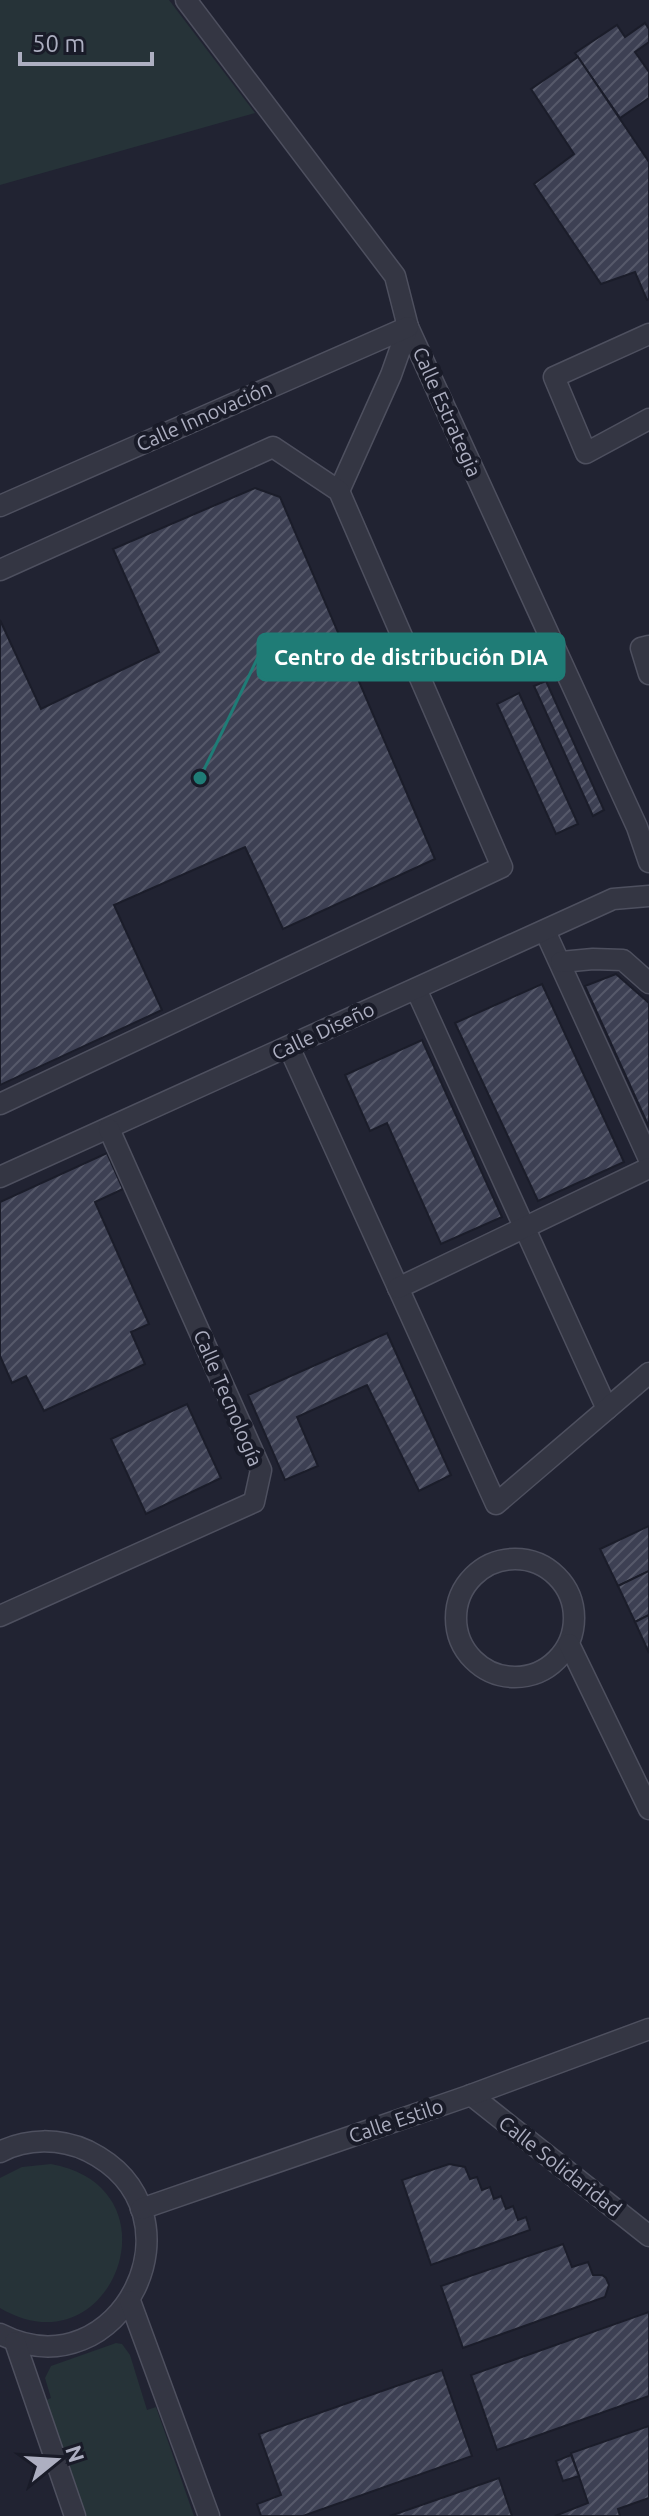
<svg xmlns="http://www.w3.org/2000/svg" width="649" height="2516" font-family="Ubuntu,sans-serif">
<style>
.green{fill:#263338}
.building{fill:url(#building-hatch);stroke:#1b1d2a;stroke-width:2}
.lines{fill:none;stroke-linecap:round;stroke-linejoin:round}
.minor-casing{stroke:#4e505f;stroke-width:23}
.minor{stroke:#343643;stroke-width:20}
.labels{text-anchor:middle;stroke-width:8;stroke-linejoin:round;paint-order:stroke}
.street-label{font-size:20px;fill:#adafc1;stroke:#191b28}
.leader{fill:none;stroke:#1f7c76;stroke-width:3}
.callout-dot{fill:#1f7c76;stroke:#191b28;stroke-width:3}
.callout{fill:#1f7c76;stroke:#1f7c76;stroke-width:3}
.callout-label{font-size:22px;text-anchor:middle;font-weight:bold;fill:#fff}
</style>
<defs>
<pattern id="building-hatch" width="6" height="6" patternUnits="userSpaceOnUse" patternTransform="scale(2)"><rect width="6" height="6" fill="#3d4053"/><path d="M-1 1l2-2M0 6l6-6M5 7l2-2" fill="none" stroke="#56596a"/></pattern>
</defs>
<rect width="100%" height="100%" fill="#212332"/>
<g class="green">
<path d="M0 0H169L255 113 0 185Z"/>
<path d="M51 2164C183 2188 111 2374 0 2308V2178L22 2167Z"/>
<path d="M116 2343 122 2344 130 2355 147 2410 156 2407 194 2516H85L44 2401 51 2398 45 2378 51 2366Z"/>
</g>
<g class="building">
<path d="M645 23 649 29V42L635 52 649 72V98L620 118 575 53 617 25 625 37Z"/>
<path d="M578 57 649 162V299L647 300 635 272 601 284 534 184 574 154 531 89Z"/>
<path d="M255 488 280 497 435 859 283 929 245 847 114 905 162 1010 0 1085V620L41 709 159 652 113 549Z"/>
<path d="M546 681 604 810 593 816 534 686Z"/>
<path d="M519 693 578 824 556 834 497 704Z"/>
<path d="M616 974 649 1003V1127L585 986Z"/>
<path d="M542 984 624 1162 538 1201 455 1023Z"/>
<path d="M422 1040 502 1217 441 1244 387 1123 370 1131 345 1075Z"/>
<path d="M107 1153 123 1189 95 1202 149 1324 131 1332 145 1364 44 1411 26 1376 12 1383 0 1356V1202Z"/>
<path d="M387 1333 451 1475 419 1491 367 1385 297 1417 318 1466 285 1480 248 1395Z"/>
<path d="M187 1404 221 1478 146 1514 111 1439Z"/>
<path d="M649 1526V1571L618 1586 600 1549Z"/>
<path d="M649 1571V1615L635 1622 618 1586Z"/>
<path d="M649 1615V1653L635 1622Z"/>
<path d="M449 2164 465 2167 470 2179 477 2177 482 2190 490 2187 494 2199 501 2196 506 2209 513 2206 518 2220 526 2217 530 2230 431 2265 402 2180Z"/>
<path d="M563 2244 572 2267 588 2262 593 2275H602L606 2278 609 2285 605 2297 463 2348 441 2286Z"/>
<path d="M649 2312V2396L497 2450 471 2375Z"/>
<path d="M442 2370 472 2456 303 2516H261L257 2504 281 2495 259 2434Z"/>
<path d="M649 2426V2498L618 2509 620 2516H555L588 2503 571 2453Z"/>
<path d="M571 2455 579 2476 563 2481 556 2461Z"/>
<path d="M499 2478 512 2516H390Z"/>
</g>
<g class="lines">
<defs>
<g id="minor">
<path d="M186 0 395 276 408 327 637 827 649 862"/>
<path d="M649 334 554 377 586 453 649 419"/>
<path d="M339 491 391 375 408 327"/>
<path d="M0 506 408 327"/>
<path d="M0 570 273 447 339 491 502 867 0 1104"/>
<path d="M649 646 641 648 649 674"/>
<path d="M545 931 649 1159"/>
<path d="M561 962 593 959 623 960 649 983"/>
<path d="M416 989 607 1409"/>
<path d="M289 1047 496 1504 649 1373"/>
<path d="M0 1177 613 899 649 896"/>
<path d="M398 1288 649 1168"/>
<circle cx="515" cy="1618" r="59"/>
<path d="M0 1616 254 1502 261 1470 109 1129"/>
<path d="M569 1644 649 1809"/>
<path d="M471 2095 649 2236"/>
<path d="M0 2152C27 2138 60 2138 88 2151 211 2212 120 2395 0 2334"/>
<path d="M141 2209 471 2095 649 2029"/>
<path d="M130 2301 209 2516"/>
<path d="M15 2342 75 2516"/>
</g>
</defs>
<use href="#minor" class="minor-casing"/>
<use href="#minor" class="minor"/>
</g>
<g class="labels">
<g class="street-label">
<text transform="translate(447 412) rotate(66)" y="7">Calle Estrategia</text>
<text transform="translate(204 416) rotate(-24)" y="7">Calle Innovación</text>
<text transform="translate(323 1031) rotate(-25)" y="7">Calle Diseño</text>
<text transform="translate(228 1398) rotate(67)" y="7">Calle Tecnología</text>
<text transform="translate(396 2121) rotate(-19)" y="7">Calle Estilo</text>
<text transform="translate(560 2166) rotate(38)" y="7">Calle Solidaridad</text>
</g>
</g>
<path class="leader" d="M200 778L258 657"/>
<circle class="callout-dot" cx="200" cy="778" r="8"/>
<rect class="callout" x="258" y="634" width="306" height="46" rx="8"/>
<g class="callout-label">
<text x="411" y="665">Centro de distribución DIA</text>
</g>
<g transform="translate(56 2460) rotate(72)" stroke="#191b28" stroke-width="6" paint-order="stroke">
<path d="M0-6L14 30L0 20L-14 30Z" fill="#adafc1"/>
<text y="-12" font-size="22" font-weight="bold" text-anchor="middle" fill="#adafc1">N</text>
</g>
<path d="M20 52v12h132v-12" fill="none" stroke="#adafc1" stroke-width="4"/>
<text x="32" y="52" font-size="24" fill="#adafc1" stroke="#191b28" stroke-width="6" paint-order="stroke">50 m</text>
</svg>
